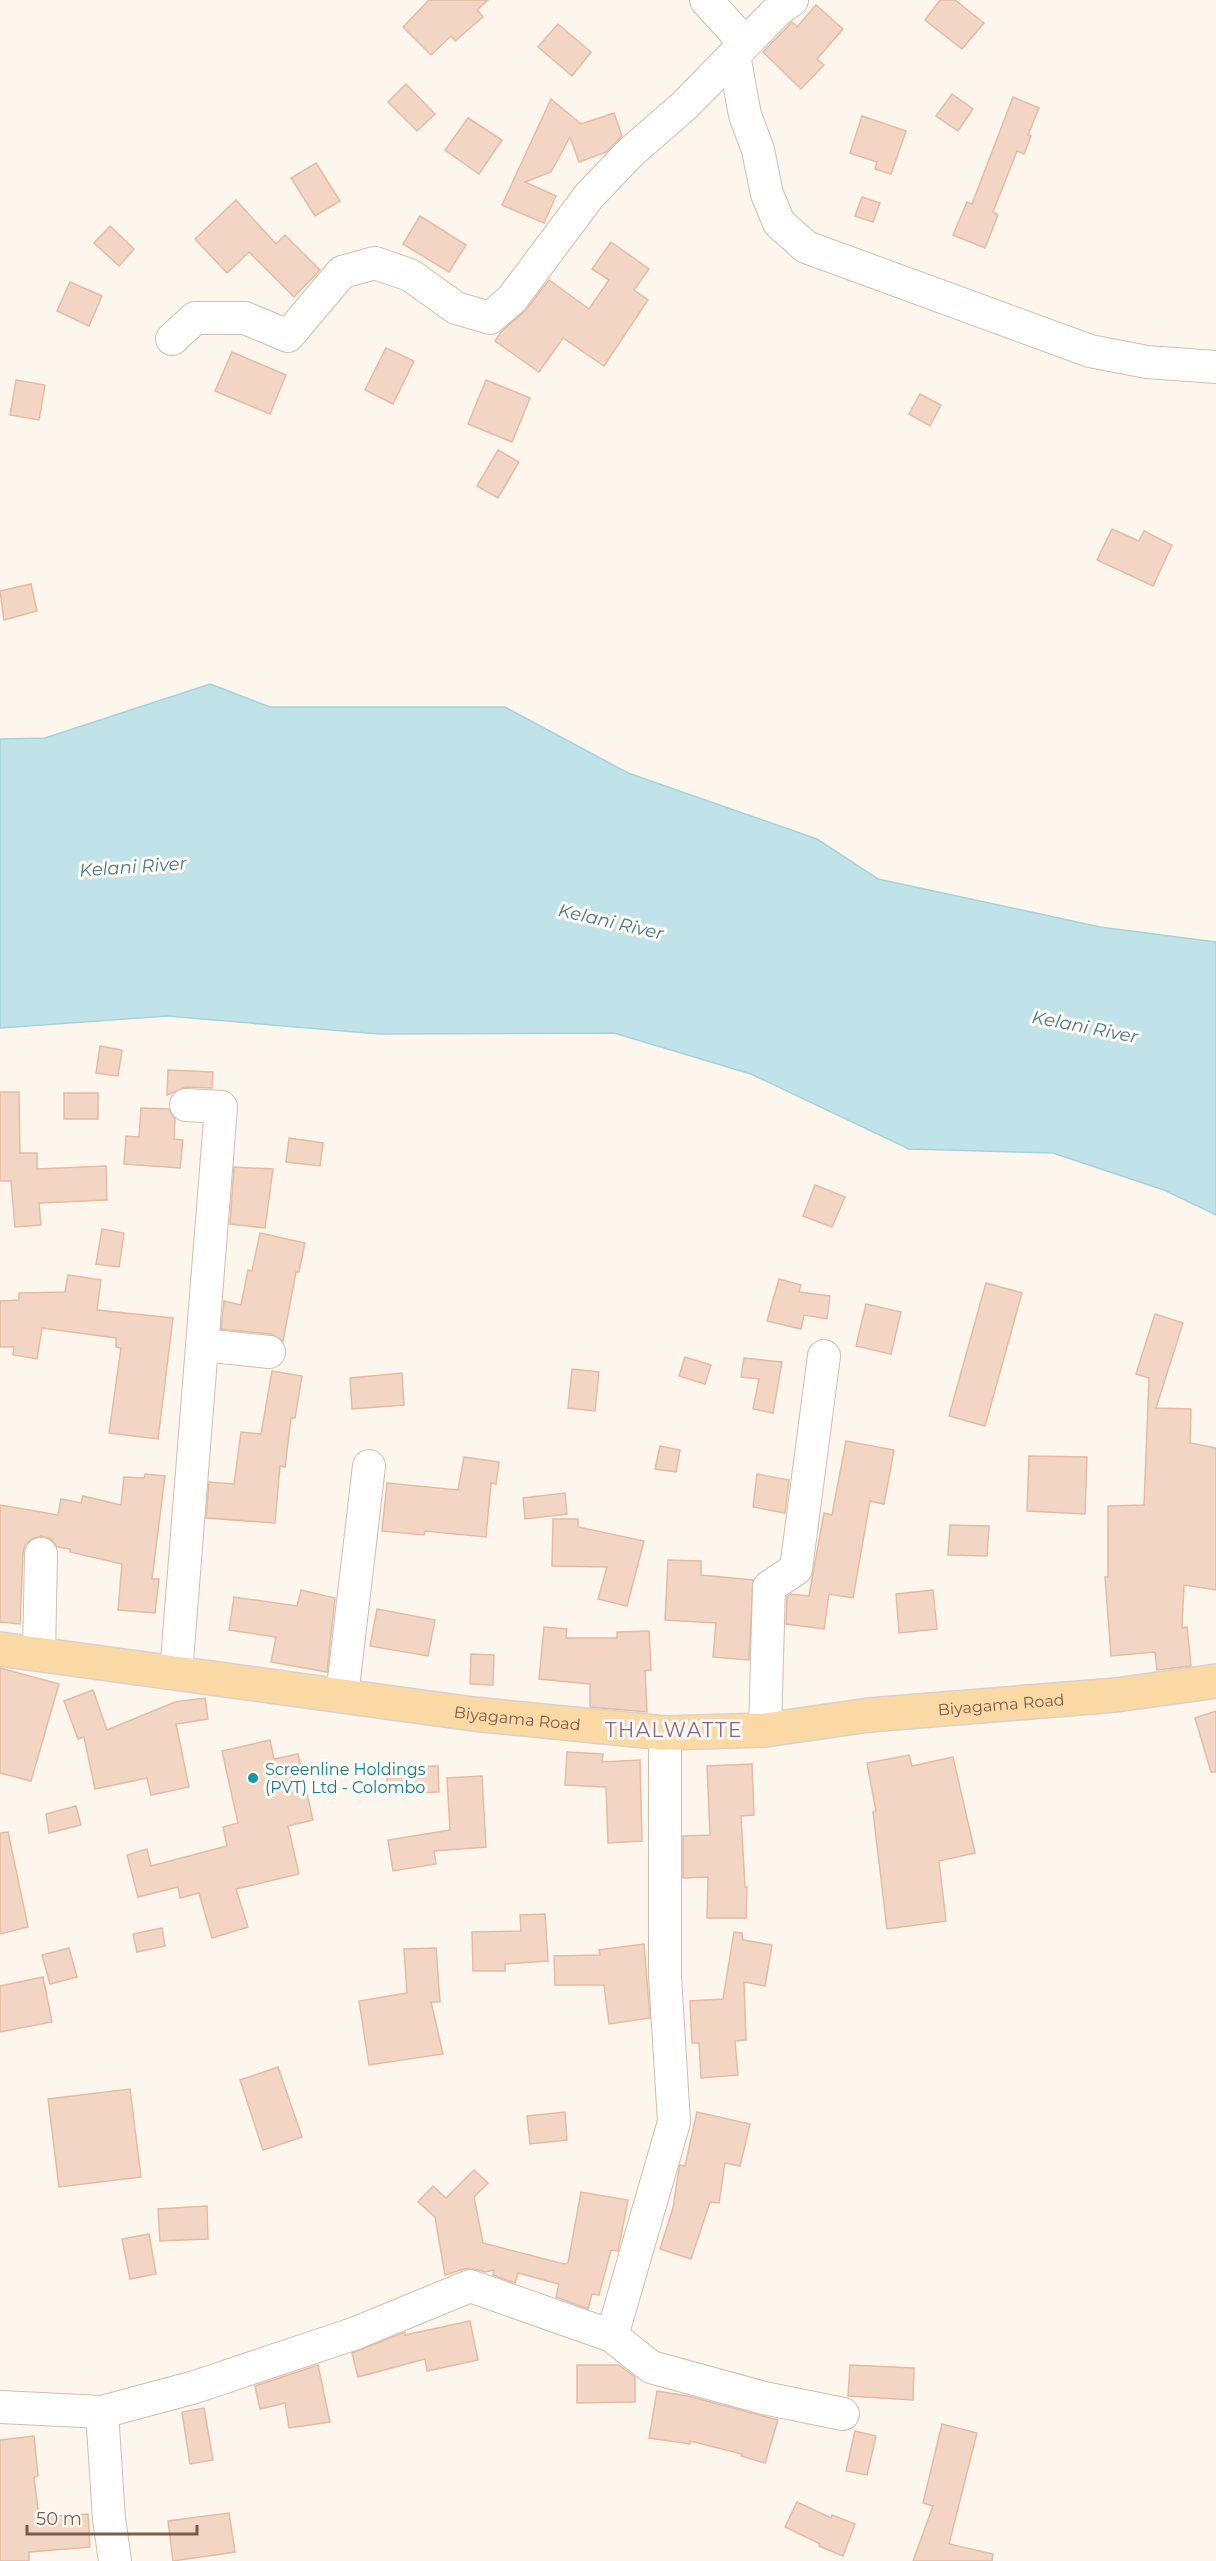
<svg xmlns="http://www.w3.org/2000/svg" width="1216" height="2561" font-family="Montserrat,sans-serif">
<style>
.water{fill:#bfe3e8;stroke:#a5d3da;stroke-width:1.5}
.building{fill:#f3d5c3;stroke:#e6bba3;stroke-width:1.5}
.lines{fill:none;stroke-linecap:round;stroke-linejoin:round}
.minor-casing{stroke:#d1beb0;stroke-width:34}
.major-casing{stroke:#dad1cd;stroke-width:36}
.minor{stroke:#fff;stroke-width:32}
.major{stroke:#fbd9a5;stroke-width:33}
.culture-dot{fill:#0f9aa8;stroke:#fffaf3;stroke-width:2}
.labels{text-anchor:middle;stroke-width:6;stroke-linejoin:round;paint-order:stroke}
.street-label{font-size:16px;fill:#7a5c4d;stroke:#fffaf3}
.culture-label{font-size:16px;fill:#0d838f;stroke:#fffaf3;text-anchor:start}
.water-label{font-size:18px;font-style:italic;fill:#437c86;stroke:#fffaf3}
.quarter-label{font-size:20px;letter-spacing:1.5px;fill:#846695;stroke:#fffaf3}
</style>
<rect width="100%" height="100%" fill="#fdf6ec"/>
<path class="water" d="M210 684 270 707H505L628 773 817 839 878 879 1100 927 1216 942V1215L1164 1190 1053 1153 909 1149 751 1074 614 1033 379 1034 167 1016 0 1028V739L45 738Z"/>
<g class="building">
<path d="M429 0H488L477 10 483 17 455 41 451 36 431 55 403 27Z"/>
<path d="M940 0H955L984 23 962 49 925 20Z"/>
<path d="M816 5 843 29 817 59 824 65 801 89 763 52 790 24 792 22 797 27Z"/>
<path d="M558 24 591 52 572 76 538 47Z"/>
<path d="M406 84 435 114 417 131 388 102Z"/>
<path d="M952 94 973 109 958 131 936 116Z"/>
<path d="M1013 97 1039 108 1028 135 1031 136 1024 154 1017 151 993 212 998 215 985 248 953 235 967 202 972 204Z"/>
<path d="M551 99 581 124 614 113 622 136 606 152 579 162 570 137 551 172 525 182 556 196 544 223 502 205Z"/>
<path d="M862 116 906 131 891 174 875 169 877 162 850 153Z"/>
<path d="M468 118 502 140 479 174 445 150Z"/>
<path d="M316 163 340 201 315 216 291 178Z"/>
<path d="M862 197 880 203 873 222 855 216Z"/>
<path d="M236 200 276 244 285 235 320 270 294 297 249 252 227 273 195 239Z"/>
<path d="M420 216 466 245 449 272 403 244Z"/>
<path d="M110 226 134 249 119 266 94 243Z"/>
<path d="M611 242 649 269 634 290 648 300 604 366 563 338 539 372 495 341 501 332 526 310 549 280 589 309 609 280 592 269Z"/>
<path d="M70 282 102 296 89 326 57 311Z"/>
<path d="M386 348 414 361 393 404 365 390Z"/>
<path d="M232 352 286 375 270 414 215 391Z"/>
<path d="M16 380 45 385 39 420 10 415Z"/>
<path d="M486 380 530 398 512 442 468 424Z"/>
<path d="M920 394 941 405 930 426 909 414Z"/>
<path d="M498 450 519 462 498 498 477 486Z"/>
<path d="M1112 529 1139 541 1144 531 1172 545 1153 586 1097 560Z"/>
<path d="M31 584 37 611 4 620 0 591Z"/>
<path d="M100 1046 122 1050 118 1076 96 1073Z"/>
<path d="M168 1070 213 1072 212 1088 186 1087 167 1095Z"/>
<path d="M0 1092H19L20 1153H37V1169L106 1166 107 1200 39 1203 41 1225 15 1227 11 1181H0Z"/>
<rect x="64" y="1093" width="34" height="26"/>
<path d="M141 1108 169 1109 175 1119 174 1139 183 1140 180 1168 124 1164 126 1136 139 1137Z"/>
<path d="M289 1138 323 1143 320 1166 286 1162Z"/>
<path d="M234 1167 273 1169 265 1228 230 1224Z"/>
<path d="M815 1185 845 1197 832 1227 803 1216Z"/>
<path d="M102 1229 124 1233 119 1267 96 1264Z"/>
<path d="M260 1233 305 1243 299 1272H296L283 1341 271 1334 221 1329 224 1301 241 1305 248 1270 252 1271Z"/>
<path d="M68 1275 101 1280 97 1310 173 1318 158 1439 109 1433 121 1348 116 1347V1338L42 1328 37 1359 13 1355 14 1347H0V1301L19 1300V1293L65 1292Z"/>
<path d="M779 1279 801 1285 799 1292 830 1296 827 1319 804 1315 801 1329 767 1321Z"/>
<path d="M986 1283 1022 1293 985 1426 949 1416Z"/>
<path d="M866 1304 901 1312 891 1354 856 1346Z"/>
<path d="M1155 1314 1183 1323 1156 1408 1191 1409 1190 1443 1216 1448V1590L1184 1585 1182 1628 1187 1627 1191 1666 1157 1670 1155 1652 1111 1656 1105 1577H1108V1506L1144 1505 1149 1378 1136 1374Z"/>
<path d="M685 1357 711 1365 705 1384 679 1376Z"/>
<path d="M744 1358 782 1362 773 1413 753 1409 759 1379 741 1377Z"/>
<path d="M572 1369 599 1372 595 1411 568 1408Z"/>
<path d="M272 1371 302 1376 295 1418H291L285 1467 280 1466 275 1523 206 1518 209 1482 234 1484 241 1432 261 1434Z"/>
<path d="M402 1373 404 1405 352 1409 350 1378Z"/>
<path d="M846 1441 894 1450 884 1504 870 1501 853 1598 829 1594 824 1629 786 1624 787 1597 791 1594 809 1596 824 1513 832 1515Z"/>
<path d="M660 1446 680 1450 676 1472 655 1469Z"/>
<path d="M1029 1456 1087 1457 1085 1514 1027 1511Z"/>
<path d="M464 1457 499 1462 496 1484 491 1483 486 1537 425 1531 424 1535 382 1531 387 1483 458 1490Z"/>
<path d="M145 1474 165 1476 152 1579H159L155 1613 118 1610 122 1564 70 1552V1549L57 1547 51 1539 41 1536 32 1539 25 1545 23 1553 20 1624 0 1622V1505L58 1515 61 1499 81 1503 83 1496 121 1505 124 1477 144 1478Z"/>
<path d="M757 1474 789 1480 785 1513 753 1507Z"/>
<path d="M565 1493 567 1514 525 1519 523 1498Z"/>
<path d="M553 1519H578V1527L644 1541 627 1606 598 1599 607 1567 552 1566Z"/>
<path d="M950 1525 989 1526 987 1556 948 1555Z"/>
<path d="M668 1560 701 1561V1575L753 1580 749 1660 713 1657 716 1623 665 1620Z"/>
<path d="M301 1590 335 1598 327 1672 271 1662 276 1637 229 1630 234 1597 297 1606Z"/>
<path d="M933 1590 937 1629 899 1633 896 1594Z"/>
<path d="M377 1609 435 1620 428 1656 370 1646Z"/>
<path d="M544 1627 567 1629 566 1638H617V1632L649 1631 651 1670 645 1671 647 1712 590 1707V1684L539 1679Z"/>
<path d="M471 1654 494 1655 493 1685 470 1684Z"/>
<path d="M0 1668 59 1684 31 1781 0 1773Z"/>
<path d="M93 1690 107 1730 175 1702 205 1698 208 1719 176 1724 189 1787 151 1795 147 1778 95 1789 84 1737 78 1739 64 1701Z"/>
<path d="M1216 1711V1772H1211L1195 1718Z"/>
<path d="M270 1740 274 1759 298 1754 313 1820 288 1826 299 1874 236 1889 248 1927 212 1938 199 1893 180 1898 178 1887 138 1897 127 1855 147 1849 151 1866 227 1846 223 1827 238 1823 222 1751Z"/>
<path d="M567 1752 603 1754 602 1762 640 1760 642 1841 608 1843 606 1787 565 1785Z"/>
<path d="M909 1755 912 1766 953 1757 975 1853 939 1861 946 1921 887 1929 873 1812 876 1811 867 1763Z"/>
<path d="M752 1764 754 1815 741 1816 745 1887H747L746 1918H707L708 1877 683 1878V1836L710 1835 707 1766Z"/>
<path d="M438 1766 439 1792 387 1794V1767Z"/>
<path d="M482 1776 486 1847 434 1851 436 1864 393 1871 388 1840 450 1830 447 1778Z"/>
<path d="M76 1806 81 1825 49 1833 46 1814Z"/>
<path d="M8 1832 28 1927 0 1934V1833Z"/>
<path d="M545 1914 548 1961 505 1964V1971H473L472 1932 521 1931 520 1915Z"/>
<path d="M162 1928 165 1946 137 1952 133 1934Z"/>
<path d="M734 1932 742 1933 743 1940 772 1945 765 1986 744 1982 746 2040 735 2041 738 2075 701 2078 699 2043H692L690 2001 723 1999Z"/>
<path d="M644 1944 650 2018 609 2024 604 1985H555L554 1956 600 1955 599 1950Z"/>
<path d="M69 1948 77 1977 50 1984 42 1955Z"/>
<path d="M436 1948 440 2002H431L443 2054 369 2065 359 2001 407 1993 404 1949Z"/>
<path d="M43 1977 52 2022 0 2032V1986Z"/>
<path d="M278 2067 302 2137 263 2150 240 2080Z"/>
<path d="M130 2089 141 2177 59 2187 48 2099Z"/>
<path d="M565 2112 567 2140 530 2144 527 2116Z"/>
<path d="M697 2112 750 2124 740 2166 725 2163 719 2203 710 2202 691 2259 660 2249 673 2208 679 2169 680 2165 685 2166Z"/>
<path d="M474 2170 488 2183 474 2197 483 2243 564 2264 568 2263 581 2192 628 2200 618 2251 611 2250 599 2295 592 2294 588 2309 556 2297 559 2284 518 2273 515 2283 493 2275 494 2270 485 2272 475 2269H464L445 2275 435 2217 418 2202 433 2186 446 2198Z"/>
<path d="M207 2206 208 2239 160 2241 158 2209Z"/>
<path d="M149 2234 156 2274 130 2279 122 2239Z"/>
<path d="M470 2321 478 2360 427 2371 425 2359 358 2377 352 2353 405 2332V2335Z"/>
<path d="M318 2365 330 2422 289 2428 285 2403 260 2409 255 2386Z"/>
<path d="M577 2365H619L635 2377V2402L577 2403Z"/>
<path d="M850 2365 914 2368 913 2400 848 2396Z"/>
<path d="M657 2391 688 2396 778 2420 765 2463 741 2456 742 2454 690 2441V2444L649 2438Z"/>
<path d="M204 2408 213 2460 190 2464 182 2412Z"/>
<path d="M942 2424 977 2433 949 2544 993 2554 992 2561H913L933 2506 923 2503Z"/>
<path d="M855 2431 876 2436 867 2475 846 2471Z"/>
<path d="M34 2436 38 2476 34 2477 39 2517 88 2514 90 2547 29 2552V2561H0V2440Z"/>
<path d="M797 2502 831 2518 832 2515 855 2524 843 2556 819 2546 820 2544 785 2527Z"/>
<path d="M229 2513 235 2552 173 2561 168 2521Z"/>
</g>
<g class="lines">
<defs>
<g id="minor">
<path d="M706 0 745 43"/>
<path d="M734 55 745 115 758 150 767 194 779 223 806 247 1090 351 1147 362 1216 367"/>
<path d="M172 339 195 318H245L288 336 342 272 375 263 410 275 456 308 490 318 512 299 589 196 630 153 685 105 778 10 792 0"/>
<path d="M202 1345 269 1352"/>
<path d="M39 1654 41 1554"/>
<path d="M176 1673 221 1107 186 1105"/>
<path d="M342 1696 369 1466"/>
<path d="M765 1730 769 1587 796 1569 824 1356"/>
<path d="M665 1733V1977L674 2122 612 2336 651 2367 764 2398 843 2414"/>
<path d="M0 2407 102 2412 109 2519 115 2561"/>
<path d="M102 2412 195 2387 356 2333 470 2286 612 2336"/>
</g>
<g id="major">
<path id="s1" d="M0 1649 473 1714 665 1733 765 1730 869 1715 1116 1695 1216 1681"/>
</g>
</defs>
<use href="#minor" class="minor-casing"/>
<use href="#major" class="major-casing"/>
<use href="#minor" class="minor"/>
<use href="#major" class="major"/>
</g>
<circle class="culture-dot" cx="253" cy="1778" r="6"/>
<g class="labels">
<g class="street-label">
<text dy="6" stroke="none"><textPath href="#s1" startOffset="1008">Biyagama Road</textPath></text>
<text dy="6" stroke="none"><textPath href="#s1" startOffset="522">Biyagama Road</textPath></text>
</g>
<g class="culture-label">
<text x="265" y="1775">Screenline Holdings<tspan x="265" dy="18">(PVT) Ltd - Colombo</tspan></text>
</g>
<g class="water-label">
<text transform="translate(133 867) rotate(-4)" y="6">Kelani River</text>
<text transform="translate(611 922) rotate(13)" y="6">Kelani River</text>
<text transform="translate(1085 1027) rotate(11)" y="6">Kelani River</text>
</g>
<g class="quarter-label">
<text x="674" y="1737">THALWATTE</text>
</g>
</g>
<path d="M27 2525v9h170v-9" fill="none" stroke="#7a5c4d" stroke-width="3"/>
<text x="36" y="2525" font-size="18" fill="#7a5c4d" stroke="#fffaf3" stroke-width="4.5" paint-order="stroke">50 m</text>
</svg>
